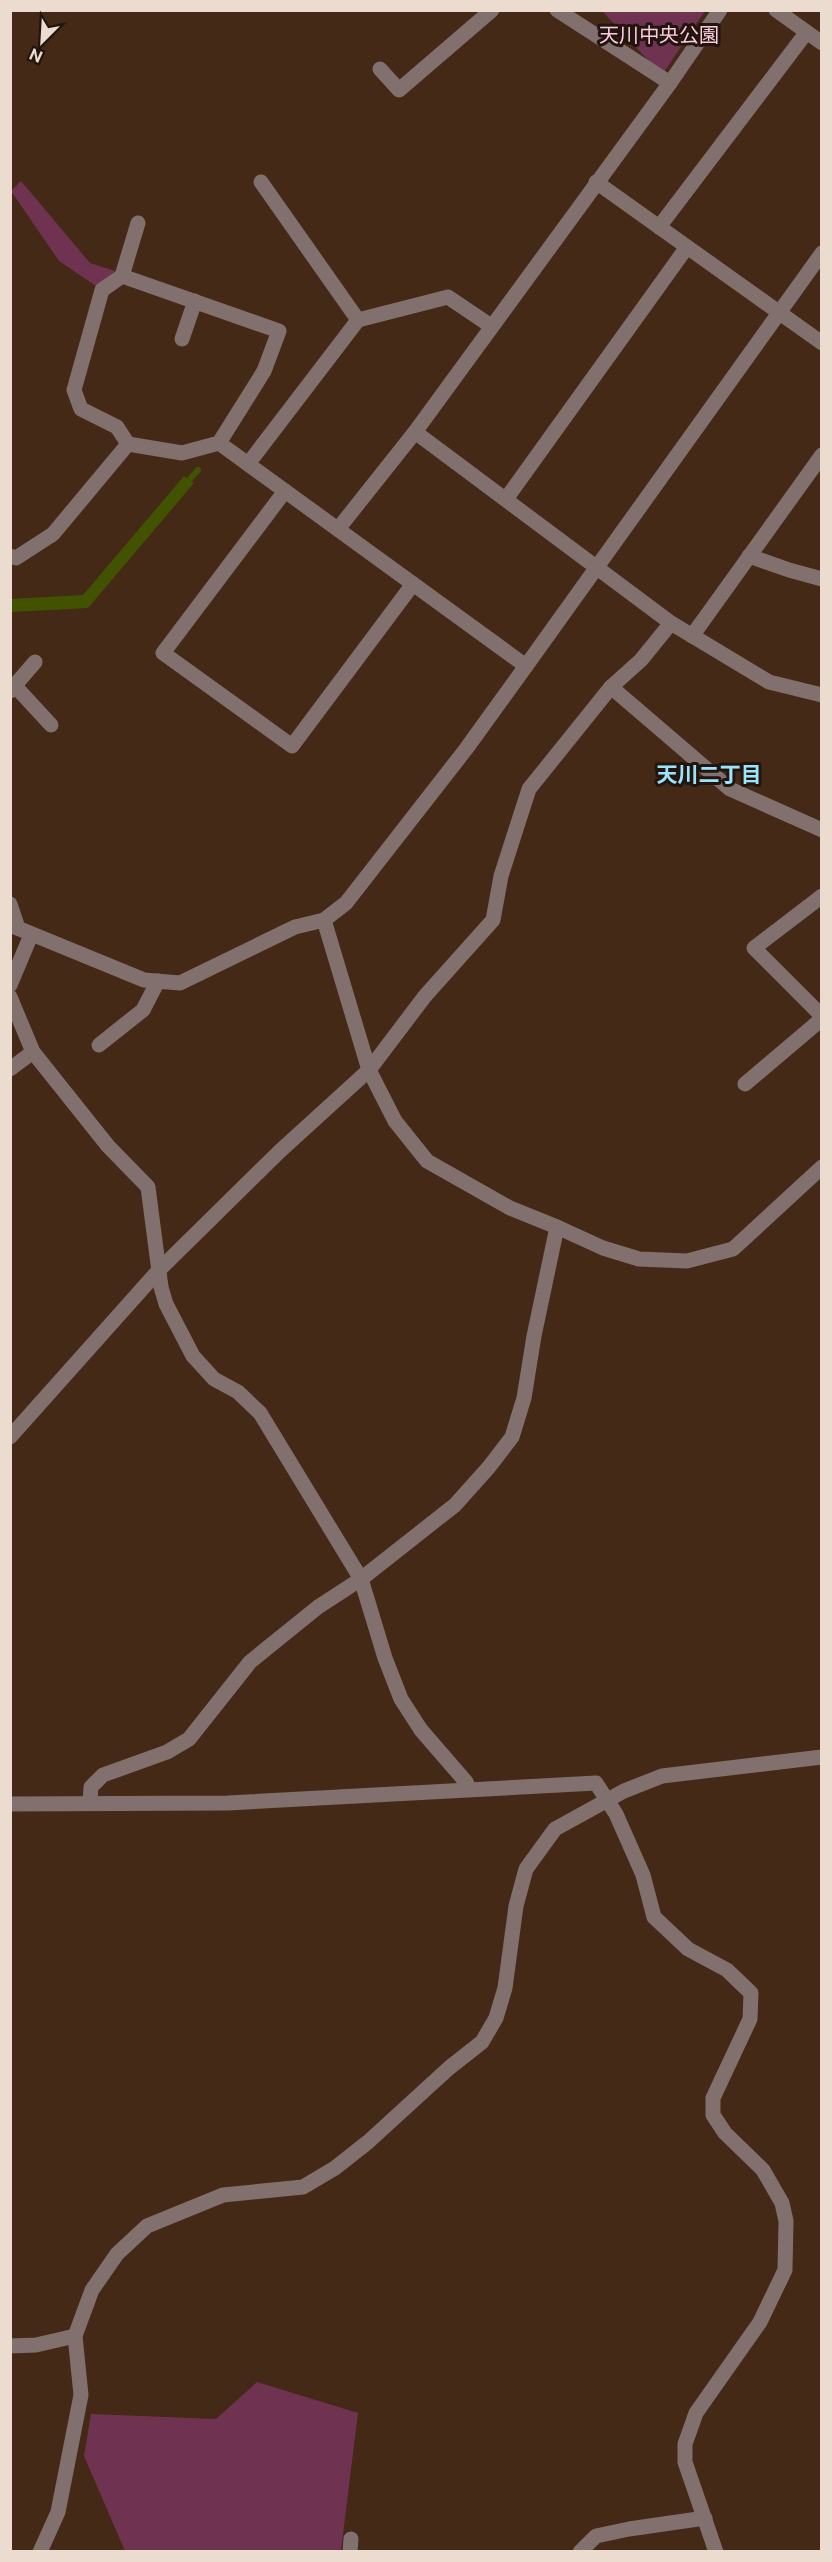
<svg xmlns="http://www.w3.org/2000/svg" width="832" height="2562" font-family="'Public Sans','Noto Sans JP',sans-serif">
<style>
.green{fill:#6f3351}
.water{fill:#415200}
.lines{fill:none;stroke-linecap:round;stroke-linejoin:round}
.stream{stroke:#415200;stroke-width:6}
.minor{stroke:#81706e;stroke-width:15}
.labels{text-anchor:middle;stroke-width:6;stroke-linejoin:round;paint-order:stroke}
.park-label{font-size:20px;fill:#fbcadf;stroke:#21150d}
.neighbourhood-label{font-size:21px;font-weight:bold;fill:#9be4fc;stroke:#21150d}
</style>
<rect width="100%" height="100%" fill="#432916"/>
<g class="green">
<path d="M602 11H705L662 75Z"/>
<path d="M21 181 90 263 115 271 96 286 59 261 11 191Z"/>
<path d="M257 2382 358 2413 341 2551H125L84 2456 91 2414 216 2419Z"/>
</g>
<path class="water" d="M184 476 194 483 88 608 11 612V599L83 595Z"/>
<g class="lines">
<path class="stream" d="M185 485 198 470"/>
<g class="minor">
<path d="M557 10 670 83"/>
<path d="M720 10 670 83 415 432 671 623 769 682 822 695"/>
<path d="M776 10 822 43"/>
<path d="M380 69 399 90 492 10"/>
<path d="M261 182 358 320"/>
<path d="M596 182 822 343"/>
<path d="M659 227 806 33"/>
<path d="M122 276 279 331 264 371 219 443 182 453 128 444 117 427 81 409 74 390 102 290 122 276 138 223"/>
<path d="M182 339 195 301"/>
<path d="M219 443 526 666"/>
<path d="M248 464 358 320 448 297 491 326"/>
<path d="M285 491 163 653 292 746 413 584"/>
<path d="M506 499 687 247"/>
<path d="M338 529 415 432"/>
<path d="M10 556 16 558 53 534 128 444"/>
<path d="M749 556 789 570 822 579"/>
<path d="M692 636 822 455"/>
<path d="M15 686 51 725"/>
<path d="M611 687 730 789 822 830"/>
<path d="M10 691 35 662"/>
<path d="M10 904 18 928"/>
<path d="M10 925 144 980 180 983 295 927 324 920 346 903 466 749 526 666 822 253"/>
<path d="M10 985 31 935"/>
<path d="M10 997 33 1052 108 1146 148 1187 161 1287 166 1304 193 1356 214 1379 238 1392 260 1413 361 1579 385 1658 401 1699 421 1730 466 1782 469 1789"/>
<path d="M821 1015 754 948 822 896"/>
<path d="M99 1045 143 1010 158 981"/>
<path d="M10 1069 33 1052"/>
<path d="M745 1084 817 1023 822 1015"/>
<path d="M557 1227 603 1248 639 1259 687 1261 733 1249 822 1167"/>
<path d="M10 1437 159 1270 280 1151 369 1070 324 920"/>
<path d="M90 1802 91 1787 103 1775 167 1752 189 1739 250 1662 318 1607 361 1579 455 1505 489 1467 512 1437 524 1398 534 1336 557 1227 510 1208 427 1161 395 1121 369 1070 425 996 493 920 501 876 529 789 611 687 641 660 671 623"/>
<path d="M10 1804 228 1803 596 1783 616 1814 643 1875 654 1917 688 1949 727 1970 751 1993 750 2019 713 2098V2115L725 2133 763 2170 782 2203 786 2221 785 2270 760 2322 696 2413 685 2444V2462L716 2552"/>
<path d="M10 2346 36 2345 75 2336"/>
<path d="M40 2552 58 2512 81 2395 75 2336 92 2290 117 2254 147 2226 223 2195 303 2187 335 2168 368 2142 449 2068 482 2042 496 2018 505 1988 516 1906 526 1869 555 1829 624 1791 662 1776 822 1757"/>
<path d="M350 2552 351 2539"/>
<path d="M580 2552 596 2536 629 2529 705 2518"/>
</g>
</g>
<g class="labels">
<g class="park-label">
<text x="659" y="42">天川中央公園</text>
</g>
<g class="neighbourhood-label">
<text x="709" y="782">天川二丁目</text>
</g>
</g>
<rect width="832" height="2562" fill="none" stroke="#ecdbcf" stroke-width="24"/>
<g transform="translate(42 42) rotate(204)" stroke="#21150d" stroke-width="4.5" paint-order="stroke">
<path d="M0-4.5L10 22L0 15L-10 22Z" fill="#ecdbcf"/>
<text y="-9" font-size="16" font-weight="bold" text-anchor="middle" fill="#ecdbcf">N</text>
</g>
</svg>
